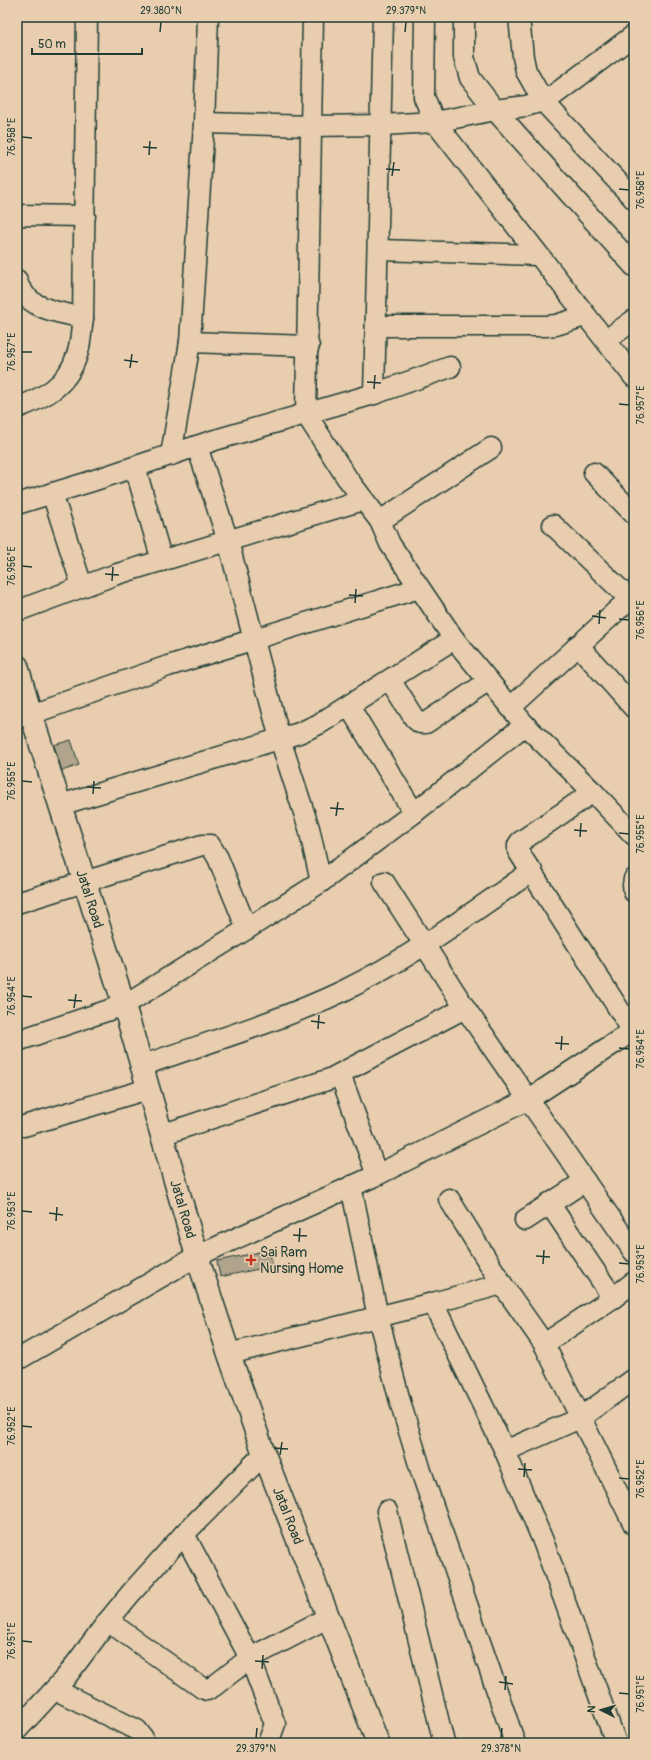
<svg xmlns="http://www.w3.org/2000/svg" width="651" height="1760" font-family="Pangolin,sans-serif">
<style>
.building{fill:#b1a48c;stroke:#1f3d34}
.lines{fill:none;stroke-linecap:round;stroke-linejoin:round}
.minor-casing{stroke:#1f3d34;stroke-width:23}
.major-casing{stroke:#1f3d34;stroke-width:25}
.minor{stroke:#e8cdaf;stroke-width:20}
.major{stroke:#e8cdaf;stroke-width:22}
.ticks{fill:none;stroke:#1f3d34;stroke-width:1.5}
.poi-dot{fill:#c8321e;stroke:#e8cdaf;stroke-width:1.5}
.labels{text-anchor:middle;stroke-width:3;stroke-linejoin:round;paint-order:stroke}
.street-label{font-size:14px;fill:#1f3d34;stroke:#e8cdaf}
.poi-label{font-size:14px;fill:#1f3d34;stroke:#e8cdaf;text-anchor:start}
.neatline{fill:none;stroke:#1f3d34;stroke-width:1.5}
.ticks-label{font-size:10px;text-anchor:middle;fill:#1f3d34}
</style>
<rect width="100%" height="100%" fill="#e8cdaf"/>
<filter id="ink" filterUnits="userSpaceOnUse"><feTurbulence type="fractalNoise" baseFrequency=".025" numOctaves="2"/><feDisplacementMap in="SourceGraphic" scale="8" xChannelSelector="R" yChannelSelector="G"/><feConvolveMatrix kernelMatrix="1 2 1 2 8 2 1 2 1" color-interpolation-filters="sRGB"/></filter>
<g filter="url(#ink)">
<g class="building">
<path d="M71 740 79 765 62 771 54 745Z"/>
<path d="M269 1250 273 1266 220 1277 217 1261Z"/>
</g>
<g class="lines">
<defs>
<g id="minor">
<path d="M313 17 306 414 347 478 380 521 390 544 454 639 525 725 593 792 634 835"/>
<path d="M425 17 424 97 435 122 634 377"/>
<path d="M464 17V57L470 78 495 110 634 266"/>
<path d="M519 17 523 57 526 71 543 101 634 199"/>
<path d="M204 123 311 126 381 125 435 122 495 110 526 106 543 101 554 95 634 35"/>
<path d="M17 215 85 216"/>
<path d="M379 250 538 255"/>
<path d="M17 280C18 284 19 288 22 291 33 310 64 313 83 318"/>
<path d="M376 326H546L556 325 585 316"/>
<path d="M606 340 634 320"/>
<path d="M190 342 309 346"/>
<path d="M374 394 383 17"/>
<path d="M17 408C45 397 67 386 77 355 81 344 81 330 83 318L87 17"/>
<path d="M197 446 228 541 280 739 309 828 321 882"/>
<path d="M171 455 190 342 204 123 208 17"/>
<path d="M135 467 162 561"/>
<path d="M594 473 634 514"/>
<path d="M52 493 82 586"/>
<path d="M17 504 89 482 215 440 374 394 450 367"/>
<path d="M380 521 491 448"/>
<path d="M553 525 634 603"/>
<path d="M17 611 114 575 363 500"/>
<path d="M578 645 634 708"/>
<path d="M390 680 415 719 420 723H426L489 681"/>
<path d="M349 706 414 813"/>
<path d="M511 707 634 595"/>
<path d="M17 717 31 714 168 666 419 588"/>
<path d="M593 792 520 842 518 845V851L634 1033"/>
<path d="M60 805 299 733 319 724 454 639"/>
<path d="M634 879 633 885 634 892"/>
<path d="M384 882 465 1008 634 1252"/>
<path d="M17 903 202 845H210L218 858 247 929"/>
<path d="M17 1041 124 1005 247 929 321 882 414 813 525 725"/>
<path d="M141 1066C209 1042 278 1022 343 991 411 958 470 914 532 871"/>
<path d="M340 1074 377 1175"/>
<path d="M24 1126 148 1089"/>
<path d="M161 1135 330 1079 465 1008"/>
<path d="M351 1186 378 1317 401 1405 421 1471 515 1743"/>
<path d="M449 1199 502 1284 544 1344 634 1525"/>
<path d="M549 1203 613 1298"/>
<path d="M525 1220 585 1181"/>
<path d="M433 1303 505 1451 543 1541 616 1743"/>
<path d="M544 1344 613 1298 634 1282"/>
<path d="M229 1354 433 1303 502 1284"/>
<path d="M17 1360 197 1256 377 1175 529 1099 633 1031"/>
<path d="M505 1451 580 1418 634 1379"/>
<path d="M387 1511 444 1743"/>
<path d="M184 1534 250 1658 275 1724 268 1743"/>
<path d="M108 1621 202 1688 207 1690 214 1686 250 1658 329 1617"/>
<path d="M56 1690 137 1730 143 1738V1743"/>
<path d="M17 1730 66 1677 108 1621 131 1593 184 1534 264 1454"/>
</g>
<g id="major">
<path id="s1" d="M17 666 31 714 124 1005 197 1256 229 1354 264 1454 378 1743"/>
</g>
</defs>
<use href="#minor" class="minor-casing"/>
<use href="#major" class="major-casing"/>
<use href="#minor" class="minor"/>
<use href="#major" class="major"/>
</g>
</g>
<path class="ticks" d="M160 32 161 22M405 32 406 22M22 137 32 138M143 147 157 148M149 155 150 141M386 169 400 170M392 176 394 162M619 189 629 190M22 352H32M124 360 138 362M130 368 132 354M367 382 381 383M374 389 375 375M619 404 629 405M22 566 32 567M105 574 119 575M112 581 113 567M349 595 363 596M355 603 356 589M592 616 606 618M619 619 629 620M599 624 600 610M22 781 32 782M87 787 101 788M93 794 94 781M330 808 344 809M336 816 338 802M574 830 587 831M619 833 629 834M580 837 581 823M22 996 32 997M68 1000 82 1001M74 1008 76 994M311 1021 325 1023M318 1029 319 1015M555 1043 569 1044M619 1048 629 1049M561 1050 562 1036M22 1211 32 1212M49 1213 63 1215M56 1221 57 1207M293 1235 307 1236M299 1242 300 1228M536 1256 550 1257M619 1263 629 1264M543 1264 544 1250M22 1426 32 1427M274 1448 288 1449M280 1455 282 1442M518 1469 532 1470M524 1477 525 1463M619 1478 629 1479M22 1641 32 1642M255 1661 269 1662M262 1669 263 1655M499 1682 513 1684M505 1690 506 1676M619 1693 629 1694M256 1738 257 1728M501 1738 502 1728"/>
<path class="poi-dot" d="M249 1254h4v4h4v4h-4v4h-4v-4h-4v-4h4z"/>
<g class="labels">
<g class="street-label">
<text dy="5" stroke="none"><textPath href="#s1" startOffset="244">Jatal Road</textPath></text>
<text dy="5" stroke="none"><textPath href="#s1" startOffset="568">Jatal Road</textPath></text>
<text dy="5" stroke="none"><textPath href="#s1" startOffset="892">Jatal Road</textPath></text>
</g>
<g class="poi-label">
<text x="260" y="1257">Sai Ram<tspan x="260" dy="16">Nursing Home</tspan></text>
</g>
</g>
<rect width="651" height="1760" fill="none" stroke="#e8cdaf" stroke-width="44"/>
<g transform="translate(601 1710) rotate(275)" stroke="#e8cdaf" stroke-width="3" paint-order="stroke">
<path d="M0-3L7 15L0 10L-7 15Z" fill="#1f3d34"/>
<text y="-6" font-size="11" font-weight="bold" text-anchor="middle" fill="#1f3d34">N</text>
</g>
<path d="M32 48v6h110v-6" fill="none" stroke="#1f3d34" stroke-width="2"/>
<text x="38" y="48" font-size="12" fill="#1f3d34" stroke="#e8cdaf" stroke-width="3" paint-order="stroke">50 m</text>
<rect x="22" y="22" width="607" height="1716" class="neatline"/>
<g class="ticks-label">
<text x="161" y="14">29.380°N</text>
<text x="406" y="14">29.379°N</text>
<text transform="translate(11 137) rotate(-90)" y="4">76.958°E</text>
<text transform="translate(640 190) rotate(-90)" y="4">76.958°E</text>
<text transform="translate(11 352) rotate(-90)" y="4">76.957°E</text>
<text transform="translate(640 405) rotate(-90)" y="4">76.957°E</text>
<text transform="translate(11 566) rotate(-90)" y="4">76.956°E</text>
<text transform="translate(640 620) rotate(-90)" y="4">76.956°E</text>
<text transform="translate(11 781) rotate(-90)" y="4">76.955°E</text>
<text transform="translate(640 834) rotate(-90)" y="4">76.955°E</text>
<text transform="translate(11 996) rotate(-90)" y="4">76.954°E</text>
<text transform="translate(640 1049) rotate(-90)" y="4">76.954°E</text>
<text transform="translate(11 1211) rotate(-90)" y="4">76.953°E</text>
<text transform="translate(640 1264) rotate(-90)" y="4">76.953°E</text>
<text transform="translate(11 1426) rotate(-90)" y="4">76.952°E</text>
<text transform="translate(640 1479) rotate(-90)" y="4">76.952°E</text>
<text transform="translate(11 1641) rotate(-90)" y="4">76.951°E</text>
<text transform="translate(640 1694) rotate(-90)" y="4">76.951°E</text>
<text x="256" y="1752">29.379°N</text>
<text x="501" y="1752">29.378°N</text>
</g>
</svg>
